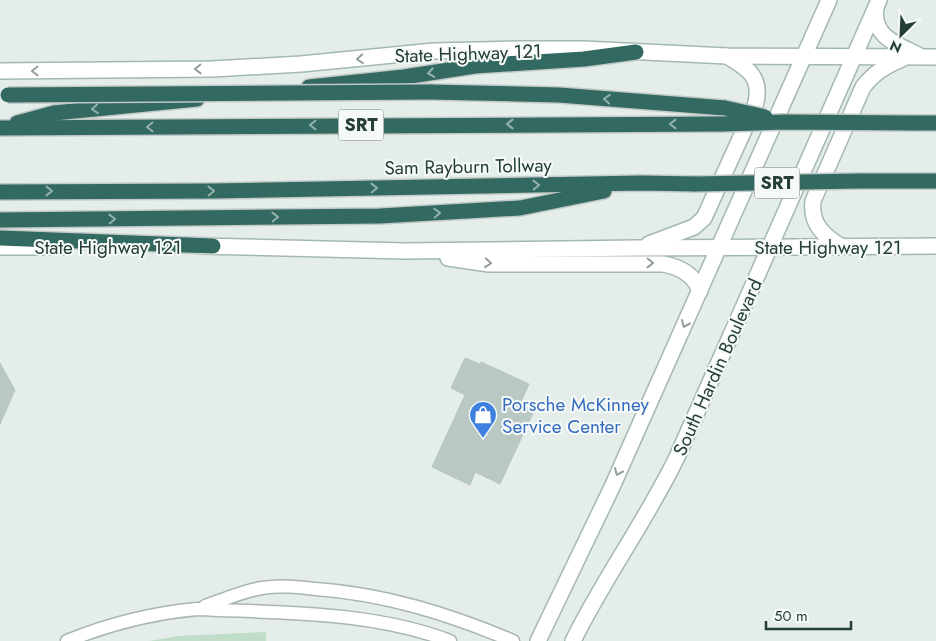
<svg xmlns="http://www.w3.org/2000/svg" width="936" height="641" font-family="Jost,sans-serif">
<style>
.pitch{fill:#bfddc8}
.building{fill:#bac8c3;stroke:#b7c6c1}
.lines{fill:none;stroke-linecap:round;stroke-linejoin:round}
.minor-casing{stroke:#a8b5b1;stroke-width:15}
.secondary-casing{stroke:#a3b8b2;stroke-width:18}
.motorway-casing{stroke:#c2c9c7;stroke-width:18}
.minor{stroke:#fff;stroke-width:12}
.secondary{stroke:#fff;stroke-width:15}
.motorway{stroke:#326960;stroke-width:15}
.motorway-bridge-casing{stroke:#c2c9c7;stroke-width:18;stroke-linecap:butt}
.motorway-bridge{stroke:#326960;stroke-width:15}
.oneway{stroke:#929e9c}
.oneway2{stroke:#94b2ac}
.labels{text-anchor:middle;stroke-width:4;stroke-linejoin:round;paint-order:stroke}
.shield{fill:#f5faf8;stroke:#637672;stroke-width:1}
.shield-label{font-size:18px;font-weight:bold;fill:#253e38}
.street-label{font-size:19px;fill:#253e38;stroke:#f5faf8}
.shop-label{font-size:19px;fill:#366cbe;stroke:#f5faf8;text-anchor:start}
</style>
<rect width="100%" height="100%" fill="#e5edea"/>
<path class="pitch" d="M266 632V641H149L179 636Z"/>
<g class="building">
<path d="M465 358 480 364 481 362 529 384 520 404 534 411 500 484 475 472 470 485 432 467 465 395 451 388Z"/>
<path d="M0 363 15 390 0 424Z"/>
</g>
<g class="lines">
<defs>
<g id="minor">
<path d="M205 606C223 600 243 591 262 588 280 585 298 587 316 589 385 594 449 614 513 641"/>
<path d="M67 641C109 624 153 613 197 609 281 613 371 611 450 641"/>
</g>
<g id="secondary">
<path d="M876 8C871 36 898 45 918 55"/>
<path d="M0 71 212 69 301 64 434 51 521 49H584L727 56 936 57"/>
<path d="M649 244 694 227 704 218 755 106C763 78 749 69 727 56"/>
<path d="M200 246 405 251 638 248 936 246"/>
<path d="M0 247H62"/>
<path d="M842 247C824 236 810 224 813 201L863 87C874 73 885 66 902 59"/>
<path d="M448 258 489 264H663C680 267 694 274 700 291"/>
<path d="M538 641 612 487 829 0"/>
<path d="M573 641C604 578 646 521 677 457L879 0"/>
</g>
<g id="motorway">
<path d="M309 87 404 77 475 66 584 59 636 52"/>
<path d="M430 92 559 95 725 108"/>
<path d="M17 123 54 113 197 99"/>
<path d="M914 123H936"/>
<path d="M0 128 721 124"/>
<path d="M858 181H936"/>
<path d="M0 192 213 191 641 183 696 184"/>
<path d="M0 220 380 216 520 208 604 191"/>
<path d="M0 238 213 246"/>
</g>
</defs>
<use href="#minor" class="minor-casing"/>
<use href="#secondary" class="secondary-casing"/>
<use href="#motorway" class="motorway-casing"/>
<use href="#minor" class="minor"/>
<use href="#secondary" class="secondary"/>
<use href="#motorway" class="motorway"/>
<defs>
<g id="motorway-bridge">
<path d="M8 95 430 92"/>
<path d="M725 108 765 117"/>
<path d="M721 124 784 122 914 123"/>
<path d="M696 184 858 181"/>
</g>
</defs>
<use href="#motorway-bridge" class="motorway-bridge-casing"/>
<use href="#motorway-bridge" class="motorway-bridge"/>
</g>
<defs><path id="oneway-chevron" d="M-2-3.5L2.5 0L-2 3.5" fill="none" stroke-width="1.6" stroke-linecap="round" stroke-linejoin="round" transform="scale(1.25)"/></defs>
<g class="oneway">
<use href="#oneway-chevron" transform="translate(360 59) rotate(175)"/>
<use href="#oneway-chevron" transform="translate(198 69) rotate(179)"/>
<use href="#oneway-chevron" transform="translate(35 71) rotate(179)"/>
<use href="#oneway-chevron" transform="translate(488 263) rotate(5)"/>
<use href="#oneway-chevron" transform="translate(650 263) rotate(1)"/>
<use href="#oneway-chevron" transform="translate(685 324) rotate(114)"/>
<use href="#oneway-chevron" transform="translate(618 472) rotate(114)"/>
</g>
<g class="oneway2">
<use href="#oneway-chevron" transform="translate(431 73) rotate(171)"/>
<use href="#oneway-chevron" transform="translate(607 99) rotate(-175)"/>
<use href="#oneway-chevron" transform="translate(95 109) rotate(175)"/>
<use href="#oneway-chevron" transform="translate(510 124) rotate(180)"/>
<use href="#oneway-chevron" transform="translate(673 124) rotate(180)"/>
<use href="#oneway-chevron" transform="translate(313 125) rotate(180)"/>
<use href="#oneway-chevron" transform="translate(150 127) rotate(179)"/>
<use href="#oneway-chevron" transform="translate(536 185) rotate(-1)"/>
<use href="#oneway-chevron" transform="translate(374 188) rotate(-1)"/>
<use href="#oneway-chevron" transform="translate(49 191)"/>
<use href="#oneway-chevron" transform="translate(211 191) rotate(-1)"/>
<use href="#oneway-chevron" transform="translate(437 213) rotate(-3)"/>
<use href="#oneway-chevron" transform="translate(275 217) rotate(-1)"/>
<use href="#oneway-chevron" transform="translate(112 219) rotate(-1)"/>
</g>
<defs>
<symbol id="shop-pin" viewBox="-11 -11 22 30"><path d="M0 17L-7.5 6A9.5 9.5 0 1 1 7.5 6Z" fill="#3f7fe0" stroke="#f5faf8"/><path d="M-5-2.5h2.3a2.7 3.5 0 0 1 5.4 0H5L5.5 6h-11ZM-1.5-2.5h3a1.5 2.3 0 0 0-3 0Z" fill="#fff"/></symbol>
</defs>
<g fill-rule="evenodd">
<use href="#shop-pin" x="467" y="399" width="32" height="43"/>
</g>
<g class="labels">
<g class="shield">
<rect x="338.5" y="109.5" width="45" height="31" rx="4"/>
<rect x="754.5" y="167.5" width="45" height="31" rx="4"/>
</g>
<g class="shield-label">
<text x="361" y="131">SRT</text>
<text x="777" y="189">SRT</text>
</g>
<g class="street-label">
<text transform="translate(468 53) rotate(-2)" y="7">State Highway 121</text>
<text transform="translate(468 166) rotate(-1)" y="7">Sam Rayburn Tollway</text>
<text x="108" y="254">State Highway 121</text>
<text x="828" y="254">State Highway 121</text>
<text transform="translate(717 367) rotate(-66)" y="7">South Hardin Boulevard</text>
</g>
<g class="shop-label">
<text x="502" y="411">Porsche McKinney<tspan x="502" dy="22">Service Center</tspan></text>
</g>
</g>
<g transform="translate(901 35) rotate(204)" stroke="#f5faf8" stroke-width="4" paint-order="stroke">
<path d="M0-4L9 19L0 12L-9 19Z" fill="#253e38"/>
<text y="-8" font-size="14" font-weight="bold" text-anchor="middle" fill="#253e38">N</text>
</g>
<path d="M766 621v8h85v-8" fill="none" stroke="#253e38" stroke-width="2.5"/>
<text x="774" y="621" font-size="15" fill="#253e38" stroke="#f5faf8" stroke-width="4" paint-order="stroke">50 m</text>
</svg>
